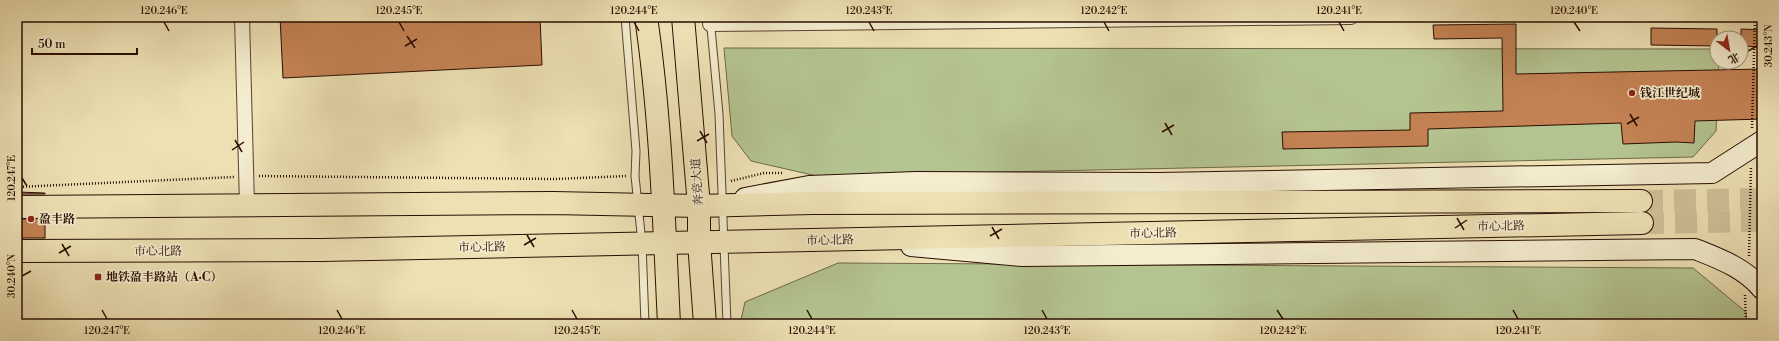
<svg xmlns="http://www.w3.org/2000/svg" width="1779" height="341" font-family="'Libre Bodoni','Noto Serif SC',serif">
<style>
.green{fill:#b4c490;stroke:#6e6848}
.building{fill:#c48254;stroke:#290d01}
.lines{fill:none;stroke-linecap:round;stroke-linejoin:round}
.primary-tunnel{stroke:#d0c199;stroke-width:22;stroke-dasharray:22 11;stroke-linecap:butt}
.lane-casing{stroke:#5a422e;stroke-width:9}
.street-casing{stroke:#5a422e;stroke-width:16}
.secondary-casing{stroke:#290d01;stroke-width:22}
.primary-casing{stroke:#290d01;stroke-width:24}
.path{stroke:#290d01;stroke-width:2.5;stroke-dasharray:1 2;stroke-linecap:butt}
.lane{stroke:#f3ecce;stroke-width:7}
.street{stroke:#f3ecce;stroke-width:14}
.secondary{stroke:#f3ecce;stroke-width:20}
.primary{stroke:#ede1b4;stroke-width:22}
.ticks{fill:none;stroke:#290d01;stroke-width:1.5}
.poi-dot{fill:#8f2418;stroke:#f3ecce;stroke-width:1.5}
.labels{text-anchor:middle;stroke-width:3.5;stroke-linejoin:round;paint-order:stroke}
.poi-label{font-size:12px;font-weight:bold;fill:#290d01;stroke:#f3ecce;text-anchor:start}
.street-label{font-size:12px;fill:#290d01;stroke:#f3ecce}
.neatline{fill:none;stroke:#290d01;stroke-width:1.5}
.ticks-label{font-size:10px;text-anchor:middle;fill:#290d01}
</style>
<rect width="100%" height="100%" fill="#ede1b4"/>
<filter id="stains"><feTurbulence type="fractalNoise" baseFrequency=".005" numOctaves="4"/><feColorMatrix values="0 0 0 0 .2 0 0 0 0 .09 0 0 0 0 .02 0 0 0 .5 -.17"/></filter>
<radialGradient id="worn" r=".72"><stop offset=".6" stop-color="#630" stop-opacity="0"/><stop offset="1" stop-color="#630" stop-opacity=".3"/></radialGradient>
<g class="green">
<path d="M724 48 1717 49V62H1719L1716 131 1693 157 817 176 751 161 732 136Z"/>
<path d="M838 263 1693 268 1746 312 1747 324H740L745 302Z"/>
</g>
<g class="building">
<path d="M280 17H540L542 65 283 78Z"/>
<path d="M1516 24V74L1762 69V119L1695 121 1694 143 1676 142 1623 144 1621 123 1428 129V146L1283 149 1282 132 1410 130V113L1503 111 1502 38 1434 39 1433 25Z"/>
<path d="M1651 28 1717 29V46L1651 45Z"/>
<path d="M1741 29 1762 30V47L1741 46Z"/>
<path d="M17 192 45 193V194H17Z"/>
<rect x="17" y="219" width="28" height="19"/>
</g>
<g class="lines">
<g class="primary-tunnel">
<path d="M1641 201 1762 199"/>
<path d="M1642 223 1762 221"/>
</g>
<defs>
<g id="lane">
<path d="M625 17 636 151 635 176 642 243 645 324"/>
<path d="M710 17 719 114 727 324"/>
</g>
<g id="street">
<path d="M242 17 247 205"/>
<path d="M710 24 1351 17"/>
</g>
<g id="secondary">
<path d="M745 198 809 186 916 182 1159 183 1712 173 1762 141"/>
<path d="M911 246 1022 256 1695 249C1720 259 1745 268 1762 289"/>
</g>
<g id="primary">
<path d="M646 17C661 119 664 222 669 324"/>
<path d="M683 17 699 206V242L705 324"/>
<path d="M17 207 553 203 699 206 813 203 1641 201"/>
<path d="M17 251 321 250 1642 223"/>
</g>
</defs>
<use href="#lane" class="lane-casing"/>
<use href="#street" class="street-casing"/>
<use href="#secondary" class="secondary-casing"/>
<use href="#primary" class="primary-casing"/>
<g class="path">
<path d="M1752 128 1755 17"/>
<path d="M259 176 555 179 626 176"/>
<path d="M731 181 764 173H783"/>
<path d="M17 187 234 177"/>
<path d="M1749 256 1751 167"/>
<path d="M1745 295 1746 324"/>
</g>
<use href="#lane" class="lane"/>
<use href="#street" class="street"/>
<use href="#secondary" class="secondary"/>
<use href="#primary" class="primary"/>
</g>
<path class="ticks" d="M164 22 169 31M399 22 404 31M634 22 639 31M869 22 874 31M1104 22 1109 31M1339 22 1344 31M1574 22 1580 31M407 36 415 48M405 46 417 39M1748 51 1757 46M1630 114 1637 126M1165 123 1172 135M1627 124 1639 117M700 131 707 143M1162 132 1174 125M235 140 242 152M697 141 709 134M232 150 244 142M22 178 27 186M1457 218 1464 230M992 227 999 239M1455 228 1467 220M527 235 534 247M990 236 1002 229M62 244 69 256M524 245 536 238M59 253 71 246M22 276 31 271M102 310 107 319M337 310 342 319M572 310 577 319M807 310 812 319M1042 310 1047 319M1277 310 1283 319M1513 310 1518 319"/>
<g class="poi-dot">
<circle cx="1632" cy="93" r="4"/>
<circle cx="31" cy="219" r="4"/>
<rect x="94" y="273" width="8" height="8" rx="2"/>
</g>
<g class="labels">
<g class="poi-label">
<text x="1640" y="97">钱江世纪城</text>
<text x="39" y="223">盈丰路</text>
<text x="106" y="281">地铁盈丰路站（A·C）</text>
</g>
<g class="street-label">
<text transform="translate(697 182) rotate(-94)" y="4">奔竞大道</text>
<text transform="translate(1501 226) rotate(-1)" y="4">市心北路</text>
<text transform="translate(1153 233) rotate(-1)" y="4">市心北路</text>
<text transform="translate(830 240) rotate(-1)" y="4">市心北路</text>
<text transform="translate(482 247) rotate(-1)" y="4">市心北路</text>
<text x="158" y="255">市心北路</text>
</g>
</g>
<rect width="1779" height="341" fill="none" stroke="#ede1b4" stroke-width="44"/>
<g transform="translate(1729 50) rotate(149)"><circle r="19" fill="#f3ecce" stroke="#a2937c"/>
<path d="M0-3L7 15L0 10L-7 15Z" fill="#8f2418"/>
<text y="-6" font-size="11" font-weight="bold" text-anchor="middle" fill="#290d01">北</text>
</g>
<path d="M32 48v6h105v-6" fill="none" stroke="#290d01" stroke-width="2"/>
<text x="38" y="48" font-size="12" fill="#290d01" stroke="#f3ecce" stroke-width="3" paint-order="stroke">50 m</text>
<rect x="22" y="22" width="1735" height="297" class="neatline"/>
<g class="ticks-label">
<text x="164" y="14">120.246°E</text>
<text x="399" y="14">120.245°E</text>
<text x="634" y="14">120.244°E</text>
<text x="869" y="14">120.243°E</text>
<text x="1104" y="14">120.242°E</text>
<text x="1339" y="14">120.241°E</text>
<text x="1574" y="14">120.240°E</text>
<text transform="translate(1768 46) rotate(-90)" y="4">30.243°N</text>
<text transform="translate(11 178) rotate(-90)" y="4">120.247°E</text>
<text transform="translate(11 276) rotate(-90)" y="4">30.240°N</text>
<text x="107" y="334">120.247°E</text>
<text x="342" y="334">120.246°E</text>
<text x="577" y="334">120.245°E</text>
<text x="812" y="334">120.244°E</text>
<text x="1047" y="334">120.243°E</text>
<text x="1283" y="334">120.242°E</text>
<text x="1518" y="334">120.241°E</text>
</g>
<rect width="100%" height="100%" filter="url(#stains)"/>
<rect width="100%" height="100%" fill="url(#worn)"/>
</svg>
